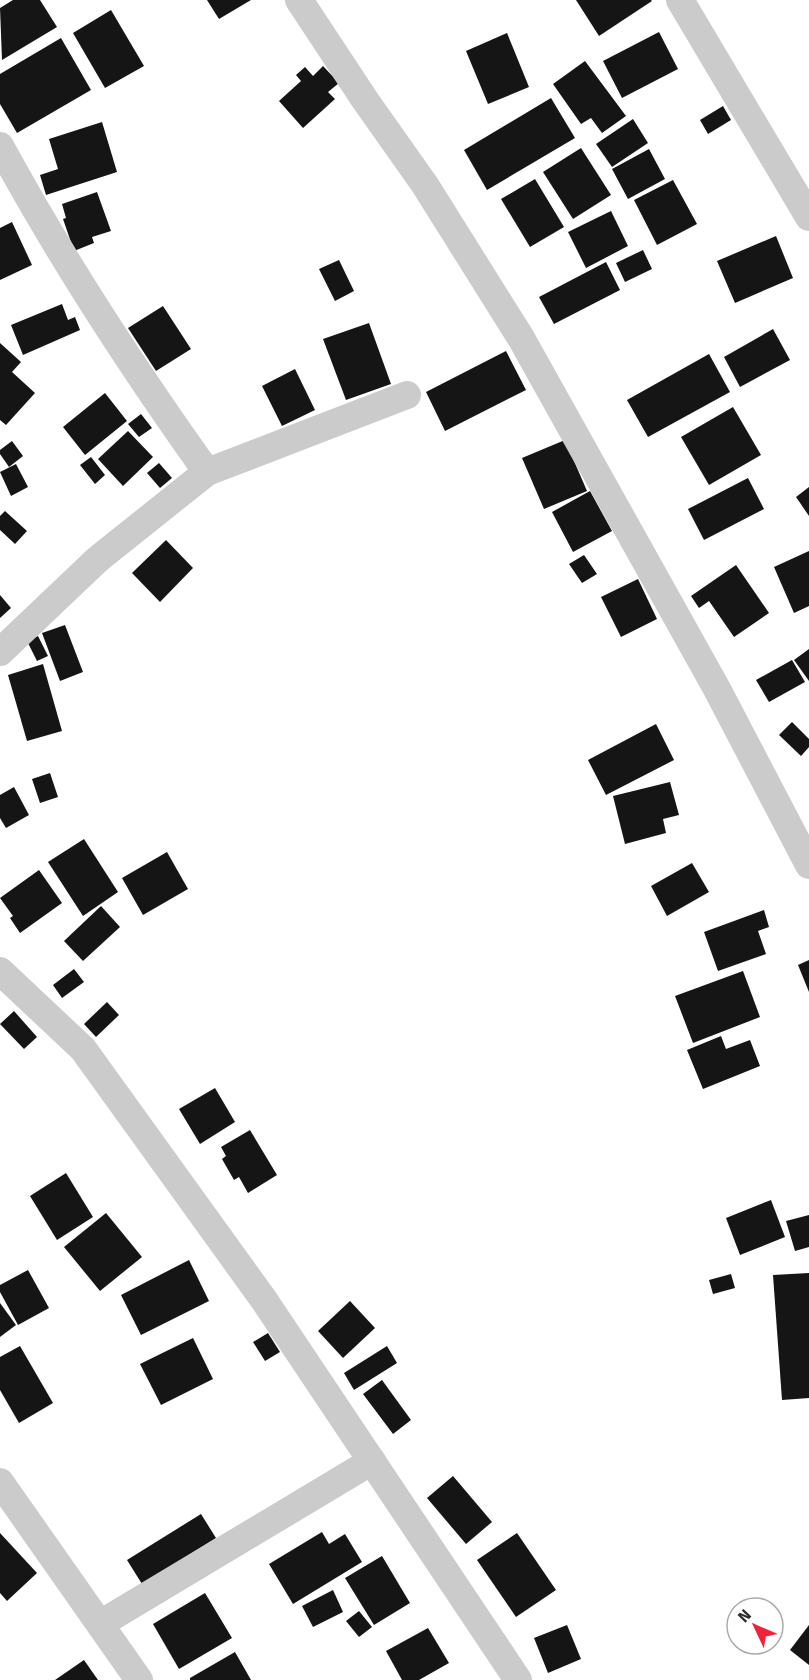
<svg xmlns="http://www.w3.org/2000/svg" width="809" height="1680" font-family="'Fira Sans',sans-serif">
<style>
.building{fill:#151515}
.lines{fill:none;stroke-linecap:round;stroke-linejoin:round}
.street{stroke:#cbcbcb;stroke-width:28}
</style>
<rect width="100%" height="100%" fill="#fff"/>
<g class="building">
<path d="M13 0H40L57 27 2 60 0 8Z"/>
<path d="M207 0H251L219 19Z"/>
<path d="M576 0H651L652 1 599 36Z"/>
<path d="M111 10 144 66 105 88 73 33Z"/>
<path d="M659 32 678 69 622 98 603 61Z"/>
<path d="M507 33 529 87 488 104 466 51Z"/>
<path d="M61 38 91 90 17 133 0 104V74Z"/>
<path d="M585 61 626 116 602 133 591 118 581 124 553 84Z"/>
<path d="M323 66 339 83 328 92 335 99 303 128 279 101 301 81 296 75 305 67 313 76Z"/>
<path d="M551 98 575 138 487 190 464 150Z"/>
<path d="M723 106 731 120 708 134 700 120Z"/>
<path d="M633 119 648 143 612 167 596 144Z"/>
<path d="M102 122 117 172 46 195 40 175 58 169 49 139Z"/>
<path d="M581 148 611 195 573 219 543 172Z"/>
<path d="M649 149 665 179 628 199 612 169Z"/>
<path d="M535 179 564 227 530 247 501 199Z"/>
<path d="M673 180 697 224 657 245 634 200Z"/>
<path d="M97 192 111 231 92 237 94 243 74 251 63 219 66 218 62 204Z"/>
<path d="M611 211 628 246 586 268 568 232Z"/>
<path d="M12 222 32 265 0 280V228Z"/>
<path d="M776 236 793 278 735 303 717 261Z"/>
<path d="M643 250 652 269 625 282 616 263Z"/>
<path d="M339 260 354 291 335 301 319 269Z"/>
<path d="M606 262 620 290 554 324 539 297Z"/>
<path d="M62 304 68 320 75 317 80 330 23 355 11 325Z"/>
<path d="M163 306 191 349 156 371 128 328Z"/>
<path d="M369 323 391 384 346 400 323 339Z"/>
<path d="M773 329 790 360 740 387 724 357Z"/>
<path d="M0 343 21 362 12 372 35 393 6 425 0 420Z"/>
<path d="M506 351 526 390 445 431 426 392Z"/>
<path d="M709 354 730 392 648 437 627 400Z"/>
<path d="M295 369 315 410 282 426 262 386Z"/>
<path d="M105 393 127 421 85 455 63 427Z"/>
<path d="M733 407 761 455 709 485 681 437Z"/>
<path d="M141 414 152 428 139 437 128 424Z"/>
<path d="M128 431 153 457 123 486 98 459Z"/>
<path d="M565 440 587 491 544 509 522 458Z"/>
<path d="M12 441 23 456 9 467 0 454V450Z"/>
<path d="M91 457 105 475 95 484 80 465Z"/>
<path d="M159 463 172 478 160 488 147 473Z"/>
<path d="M16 464 28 487 11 496 0 472Z"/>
<path d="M748 478 764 509 704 540 688 509Z"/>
<path d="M809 487V516L796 497Z"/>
<path d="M590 491 612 531 573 552 552 512Z"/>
<path d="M5 511 27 531 15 544 0 530V516Z"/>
<path d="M166 540 193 568 160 602 132 573Z"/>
<path d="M809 551V606L794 613 774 567Z"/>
<path d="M584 555 597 574 582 583 569 564Z"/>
<path d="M736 565 769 613 734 637 709 601 699 608 691 596Z"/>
<path d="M638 579 657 619 621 637 601 597Z"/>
<path d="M0 595 11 608 0 618Z"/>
<path d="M65 625 83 672 60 681 42 633Z"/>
<path d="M38 636 48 656 37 661 27 641Z"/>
<path d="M809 649V681L794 660Z"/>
<path d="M792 660 805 682 769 702 756 680Z"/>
<path d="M43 664 62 731 27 741 8 675Z"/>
<path d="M792 722 809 739V747L801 756 779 735Z"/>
<path d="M656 724 674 760 606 795 588 760Z"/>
<path d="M50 773 58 797 40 803 32 779Z"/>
<path d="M670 782 679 815 663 819 666 833 625 844 613 796Z"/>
<path d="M14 787 29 815 6 828 0 818V795Z"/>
<path d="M84 839 118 892 83 916 48 862Z"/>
<path d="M167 852 188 889 143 915 122 878Z"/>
<path d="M692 863 709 892 667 916 651 886Z"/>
<path d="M39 870 62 903 20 933 10 918 13 916 0 898Z"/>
<path d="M101 906 120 927 83 961 64 941Z"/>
<path d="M764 910 769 927 758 931 766 954 718 971 704 932Z"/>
<path d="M809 960V992L798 965Z"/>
<path d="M74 969 84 982 62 998 53 985Z"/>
<path d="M743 971 760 1017 693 1043 675 996Z"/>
<path d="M107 1002 119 1015 96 1037 84 1024Z"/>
<path d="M14 1011 37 1037 24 1049 0 1024Z"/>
<path d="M721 1036 726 1049 750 1040 760 1066 703 1089 687 1050Z"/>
<path d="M215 1088 235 1122 200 1144 179 1109Z"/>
<path d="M250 1130 277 1175 248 1193 239 1177 234 1180 222 1159 226 1156 221 1147Z"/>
<path d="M66 1173 93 1217 57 1240 30 1196Z"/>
<path d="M771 1200 785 1237 740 1255 726 1218Z"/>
<path d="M106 1213 142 1257 100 1291 64 1247Z"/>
<path d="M809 1215V1247L795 1251 786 1221Z"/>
<path d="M189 1260 209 1301 141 1335 121 1295Z"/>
<path d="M28 1270 49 1308 18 1325 0 1292V1285Z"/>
<path d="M809 1273V1398L782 1400 773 1275Z"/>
<path d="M731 1274 735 1288 713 1294 709 1280Z"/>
<path d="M350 1301 375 1328 343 1358 318 1331Z"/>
<path d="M0 1303 16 1325 0 1337Z"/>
<path d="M268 1333 280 1352 265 1361 253 1342Z"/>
<path d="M193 1338 213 1379 161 1405 140 1364Z"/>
<path d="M20 1346 53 1403 19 1423 0 1390V1357Z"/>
<path d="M387 1346 397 1363 354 1390 344 1373Z"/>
<path d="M382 1380 411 1420 393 1434 363 1394Z"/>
<path d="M453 1476 492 1522 466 1544 427 1498Z"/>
<path d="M201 1514 216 1538 142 1584 127 1560Z"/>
<path d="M322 1532 329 1544 345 1534 362 1562 293 1604 269 1564Z"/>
<path d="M0 1533 37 1573 7 1601 0 1593Z"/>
<path d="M517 1533 556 1590 516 1617 477 1560Z"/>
<path d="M382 1556 410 1603 374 1625 345 1578Z"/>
<path d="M333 1590 343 1612 313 1627 302 1606Z"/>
<path d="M205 1593 232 1638 179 1669 153 1624Z"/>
<path d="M359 1611 372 1627 359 1637 346 1621Z"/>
<path d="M567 1625 581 1659 548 1673 534 1638Z"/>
<path d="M809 1625V1665L790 1650Z"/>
<path d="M428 1628 449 1663 419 1680H402L386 1651Z"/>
<path d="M235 1652 251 1680H190V1678Z"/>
<path d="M84 1660 98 1680H55Z"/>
</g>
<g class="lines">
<g class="street">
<path d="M299 0 365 100 425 185 521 338 717 689 809 865"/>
<path d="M680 0 809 217"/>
<path d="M0 146C62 260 132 367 207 472L98 559 0 652"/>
<path d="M207 472 407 395"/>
<path d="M0 971 83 1049 264 1300 518 1680"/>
<path d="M0 1482 139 1680"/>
<path d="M100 1624 372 1461"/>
</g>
</g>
<g transform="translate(755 1626) rotate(314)"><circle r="28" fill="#ffffff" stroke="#ababab" stroke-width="1.5"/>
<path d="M0-4.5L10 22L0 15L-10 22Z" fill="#f3223b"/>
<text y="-9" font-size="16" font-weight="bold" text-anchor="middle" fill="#2e2e2e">N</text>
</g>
</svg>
